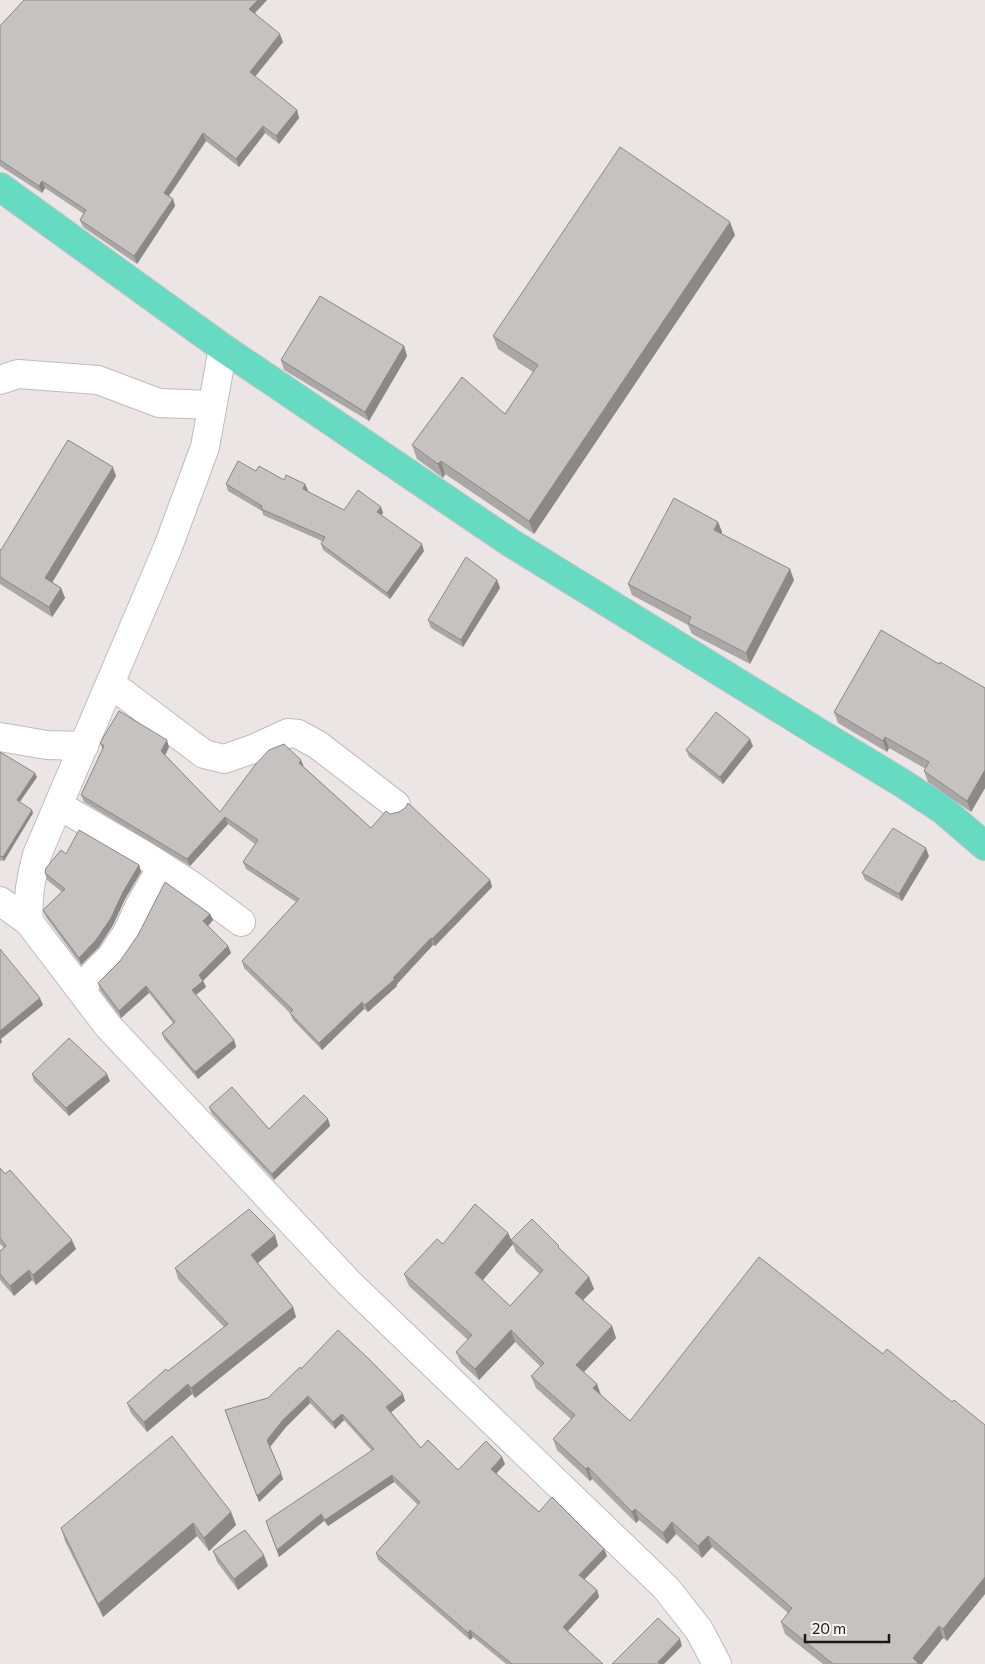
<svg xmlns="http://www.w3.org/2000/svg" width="985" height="1664" font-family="Commissioner,sans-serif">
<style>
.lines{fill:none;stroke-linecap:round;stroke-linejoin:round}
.minor-casing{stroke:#c1bbbb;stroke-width:30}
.major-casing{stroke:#c3c3c3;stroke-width:30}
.minor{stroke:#fff;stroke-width:28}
.major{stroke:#67dac2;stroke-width:28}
.wall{fill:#aba7a7}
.shaded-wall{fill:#8b8888}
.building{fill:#c7c2c2;stroke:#8b8888}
</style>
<rect width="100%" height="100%" fill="#ebe5e5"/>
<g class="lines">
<defs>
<g id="minor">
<path d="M223 348 205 447 168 547 37 855C31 878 27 898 29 922L108 1026 349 1283 666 1588 699 1630 717 1664"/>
<path d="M0 380 18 374 98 380 159 403 212 405"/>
<path d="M111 684 204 754 224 759 253 749 288 733 298 734 318 745 396 805"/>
<path d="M0 737 47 745 84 746"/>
<path d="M58 805 144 855 191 885 241 922"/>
<path d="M0 901 29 922"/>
<path d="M80 988 111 957 127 933 139 907 162 867"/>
</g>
<path id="major" d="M0 187 223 348 511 543 816 731 902 783 943 810 985 846"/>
</defs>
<use href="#minor" class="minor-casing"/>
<use href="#major" class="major-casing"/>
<use href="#minor" class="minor"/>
<use href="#major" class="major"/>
</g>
<g class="wall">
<path d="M24 0H267L255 13 283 42 255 77 297 110 299 118 279 144 265 133 239 167 206 141 169 196 173 199 175 206 137 264 83 227 80 220 84 214 45 188 42 193 0 166V26Z"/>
<path d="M735 235 534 534 445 474 443 478 417 459 412 445 505 414 533 372 498 349 493 336Z"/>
<path d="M404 346 407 356 369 421 284 370 281 360Z"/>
<path d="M256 471 284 480 305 484 307 491 344 510 381 507 383 513 381 515 424 551 390 599 323 550 321 544 322 541 263 515 262 511 228 491 226 484Z"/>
<path d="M116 476 52 582 61 588 65 598 52 617 0 584V549L1 550Z"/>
<path d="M718 522 722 532 721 534 794 580 750 664 692 634 688 625 632 595 628 584Z"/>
<path d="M497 580 500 588 463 647 431 628 428 620Z"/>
<path d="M939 664 985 688V788L971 812 928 782 924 771 926 769 889 748 887 752 838 723 834 712Z"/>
<path d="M100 743 169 747 165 755 220 812 304 767 371 828 390 814 490 880 492 887 435 946 433 945 397 984V986L368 1012 364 1009 322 1050 293 1020 290 1013 244 968 242 961 296 902 246 869 243 862 255 844 228 824 190 866 84 802 81 795 103 750Z"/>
<path d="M753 746 723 784 689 757 686 750Z"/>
<path d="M0 752 37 777 20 802 33 813 4 861 1 860 0 862Z"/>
<path d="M66 854 139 865 141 872 125 899 113 925 99 947 81 965 46 917 43 910 62 892 47 880 45 873Z"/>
<path d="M929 856 902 901 865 880 862 873Z"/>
<path d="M210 914 213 920 208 926 228 946 231 953 203 980 206 987 196 995 234 1040 236 1047 198 1079 164 1039 162 1033 173 1023 149 993 121 1018 100 990 98 983Z"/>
<path d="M32 1074 110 1081 69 1116 34 1081Z"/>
<path d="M209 1107 269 1129 328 1119 330 1126 274 1180 212 1114Z"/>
<path d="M0 1168 5 1174 76 1249 36 1285 32 1280 14 1296 0 1280V1251L4 1248 0 1244Z"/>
<path d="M508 1233 513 1244 482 1280 510 1306 540 1274 516 1252 511 1240 561 1250 589 1277 594 1289 583 1300 612 1326 616 1338 584 1372 601 1395 630 1421 883 1354 985 1425V1594L947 1641 943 1638 922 1664H823L785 1634 781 1622 788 1613 712 1547 702 1558 676 1534 667 1544 639 1520 636 1523 592 1479 590 1481 557 1450 553 1439 571 1419 536 1388 531 1376 540 1366 515 1342 479 1380 461 1363 456 1352 468 1340 409 1286 404 1274 443 1244Z"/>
<path d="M275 1235 278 1246 258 1263 293 1307 296 1317 195 1398 192 1394 147 1432 131 1413 127 1403 224 1327 178 1279 175 1268Z"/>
<path d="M301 1369 405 1401 391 1412 421 1448 458 1470 505 1464 496 1473 539 1512 604 1549 607 1556 584 1579 597 1590 599 1597 568 1631 603 1664H506L473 1637 470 1640 378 1560 376 1553 418 1505 394 1482 328 1526 324 1521 279 1557 266 1521 372 1451 344 1420 335 1429 310 1403 286 1427 270 1446 283 1479 259 1502 225 1410 268 1398Z"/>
<path d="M231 1512 236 1525 209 1551 197 1536 103 1617 65 1541 61 1528Z"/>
<path d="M213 1551 268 1566 238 1590 217 1562Z"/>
</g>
<g class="shaded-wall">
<path d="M258 0H267L252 16 249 9Z"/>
<path d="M280 34 283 42 252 80 250 72Z"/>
<path d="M297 110 299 118 279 144 276 136Z"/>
<path d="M263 126 265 133 239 167 236 159Z"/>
<path d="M203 133 206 141 166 200 164 193Z"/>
<path d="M42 181 45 188 42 193 39 186Z"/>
<path d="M173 199 175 206 137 264 134 256Z"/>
<path d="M730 222 735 235 534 534 529 521Z"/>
<path d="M404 346 407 356 369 421 365 412Z"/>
<path d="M441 461 445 474 443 478 438 464Z"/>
<path d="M113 467 116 476 49 588 45 578Z"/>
<path d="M305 484 308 490 306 495 303 489Z"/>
<path d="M381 507 383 513 379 518 377 512Z"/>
<path d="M718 522 722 532 718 541 714 530Z"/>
<path d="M422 544 424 551 390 599 387 593Z"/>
<path d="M790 569 794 580 750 664 746 653Z"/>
<path d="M497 580 500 588 463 647 461 640Z"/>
<path d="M61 588 65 598 52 617 49 607Z"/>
<path d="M885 737 889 748 887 752 883 741Z"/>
<path d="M750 739 753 746 723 784 720 777Z"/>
<path d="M167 740 169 747 164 758 161 751Z"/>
<path d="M301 760 304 767 299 763Z"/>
<path d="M985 770V788L971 812 967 801Z"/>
<path d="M35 773 37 777 18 804 17 800Z"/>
<path d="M32 810 33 813 4 861 3 857Z"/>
<path d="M225 817 228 824 190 866 187 859Z"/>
<path d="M926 848 929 856 902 901 899 894Z"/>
<path d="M139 865 141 872 125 899 113 925 99 947 81 965 79 958 123 892Z"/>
<path d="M490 880 492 887 435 946 432 939Z"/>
<path d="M210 914 213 920 206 928 203 921Z"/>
<path d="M431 938 433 945 397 984V986L368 1012 365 1005 393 978Z"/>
<path d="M228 946 231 953 202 982 199 975Z"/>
<path d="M203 981 206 987 194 996 192 990Z"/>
<path d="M146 986 149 993 121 1018 119 1011Z"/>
<path d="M40 998 43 1005 1 1039 2 1042 0 1044V1031Z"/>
<path d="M362 1002 364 1009 322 1050 319 1043Z"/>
<path d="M234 1040 236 1047 198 1079 195 1072Z"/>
<path d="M107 1074 110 1081 69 1116 66 1108Z"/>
<path d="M328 1119 330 1126 274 1180 272 1174Z"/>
<path d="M508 1233 513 1244 479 1285 475 1273Z"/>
<path d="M275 1235 278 1246 255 1265 251 1255Z"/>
<path d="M72 1240 76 1249 36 1285 33 1275Z"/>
<path d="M29 1270 32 1280 14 1296 10 1286Z"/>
<path d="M589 1277 594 1289 579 1304 575 1293Z"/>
<path d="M293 1307 296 1317 195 1398 191 1388Z"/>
<path d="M612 1326 616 1338 580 1376 576 1365Z"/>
<path d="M511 1330 515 1342 479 1380 475 1369Z"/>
<path d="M188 1384 192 1394 147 1432 144 1422Z"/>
<path d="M597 1384 601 1395 593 1388Z"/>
<path d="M403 1394 405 1401 389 1414 386 1407Z"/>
<path d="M308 1396 310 1403 286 1427 270 1447 267 1440 283 1420Z"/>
<path d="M342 1414 344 1420 335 1429 333 1422Z"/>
<path d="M502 1457 505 1464 494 1476 491 1469Z"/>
<path d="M588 1467 592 1479 590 1481 586 1469Z"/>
<path d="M281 1473 283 1479 259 1502 257 1496Z"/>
<path d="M392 1475 394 1482 328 1526 325 1520Z"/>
<path d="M635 1509 639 1520 636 1523 632 1512Z"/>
<path d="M231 1512 236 1525 209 1551 204 1538Z"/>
<path d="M321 1514 324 1521 279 1557 277 1550Z"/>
<path d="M672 1522 676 1534 667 1544 663 1533Z"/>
<path d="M193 1523 197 1536 103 1617 98 1604Z"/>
<path d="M708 1536 712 1547 702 1558 698 1546Z"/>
<path d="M604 1549 607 1556 582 1582 579 1575Z"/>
<path d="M264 1555 268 1566 238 1590 234 1579Z"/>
<path d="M985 1577V1594L947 1641 943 1629Z"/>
<path d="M597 1590 599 1597 566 1633 563 1627Z"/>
<path d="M939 1626 943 1638 922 1664H915L913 1658Z"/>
<path d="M470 1630 473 1637 470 1640 468 1633Z"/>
<path d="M680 1639 682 1646 664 1664H658V1662Z"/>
</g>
<g class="building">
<path d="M24 0H258L249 9 280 34 250 72 297 110 276 136 263 126 236 159 203 133 164 193 173 199 134 256 80 220 86 210 42 181 39 186 0 160V26Z"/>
<path d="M620 147 730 222 529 521 441 461 438 464 412 445 462 377 505 414 538 365 493 336Z"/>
<path d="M320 296 404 346 365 412 281 360Z"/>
<path d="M68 440 113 467 45 578 61 588 49 607 0 577V549L1 550Z"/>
<path d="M238 461 256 471 259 466 284 480 286 475 305 484 303 489 344 510 358 490 381 507 377 512 422 544 387 593 321 544 325 537 261 509 262 506 226 484Z"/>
<path d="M674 498 718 522 714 530 790 569 746 653 688 623 691 617 628 584Z"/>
<path d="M466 557 497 580 461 640 428 620Z"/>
<path d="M881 630 939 664 940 662 985 688V770L967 801 924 771 929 762 885 737 883 741 834 712Z"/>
<path d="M119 711 167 740 161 751 220 812 255 765 269 750 284 744 301 760 299 763 371 828 386 811 390 814 399 812 405 808 408 803 490 880 432 939 431 938 393 978 395 979 365 1005 362 1002 319 1043 290 1013 293 1010 242 961 299 899 243 862 258 840 225 817 187 859 81 795 104 746 100 743Z"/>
<path d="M716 712 750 739 720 777 686 750Z"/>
<path d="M0 752 35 773 17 800 32 810 3 857 0 856Z"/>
<path d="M893 828 926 848 899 894 862 873Z"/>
<path d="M79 830 139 865 123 892 111 918 96 940 79 958 43 910 65 889 45 873 46 868 61 850 66 854Z"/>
<path d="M165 882 210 914 203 921 228 946 199 975 203 981 192 990 234 1040 195 1072 162 1033 175 1022 146 986 119 1011 98 983 120 961 138 935Z"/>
<path d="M0 949 40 998 0 1031Z"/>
<path d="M69 1038 107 1074 66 1108 32 1074Z"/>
<path d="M232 1087 269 1129 304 1095 328 1119 272 1174 209 1107Z"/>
<path d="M0 1168 5 1174 10 1170 72 1240 33 1275 29 1270 10 1286 0 1274V1251L6 1246 0 1238Z"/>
<path d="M475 1204 508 1233 475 1273 510 1306 543 1270 511 1240 532 1219 559 1246 558 1247 589 1277 575 1293 612 1326 576 1365 597 1384 593 1388 630 1421 759 1257 883 1354 887 1349 952 1402 954 1400 985 1425V1577L943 1629 939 1626 913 1658 919 1664H833L781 1622 792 1608 708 1536 698 1546 672 1522 663 1533 635 1509 632 1512 588 1467 586 1469 553 1439 575 1415 531 1376 544 1363 511 1330 475 1369 456 1352 472 1335 404 1274 437 1239 443 1244Z"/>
<path d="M249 1209 275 1235 251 1255 293 1307 191 1388 188 1384 144 1422 127 1403 166 1369 168 1371 228 1324 175 1268Z"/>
<path d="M338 1330 371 1361 403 1394 386 1407 421 1448 428 1440 458 1470 486 1441 502 1457 491 1469 539 1512 552 1497 604 1549 579 1575 597 1590 563 1627 603 1664H512L470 1630 468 1633 376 1553 420 1502 392 1475 325 1520 321 1514 277 1550 266 1521 374 1449 342 1414 333 1422 308 1396 283 1420 267 1440 281 1473 257 1496 225 1410 268 1398 300 1367 301 1369Z"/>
<path d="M172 1436 231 1512 204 1538 193 1523 98 1604 61 1528Z"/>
<path d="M245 1530 264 1555 234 1579 213 1551Z"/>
<path d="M658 1618 680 1639 658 1662 660 1664H612Z"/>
</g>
<path d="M805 1634v8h84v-8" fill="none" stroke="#1a1818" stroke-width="2.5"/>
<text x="812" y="1634" font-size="15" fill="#1a1818" stroke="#f8f2f3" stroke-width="4" paint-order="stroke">20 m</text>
</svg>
